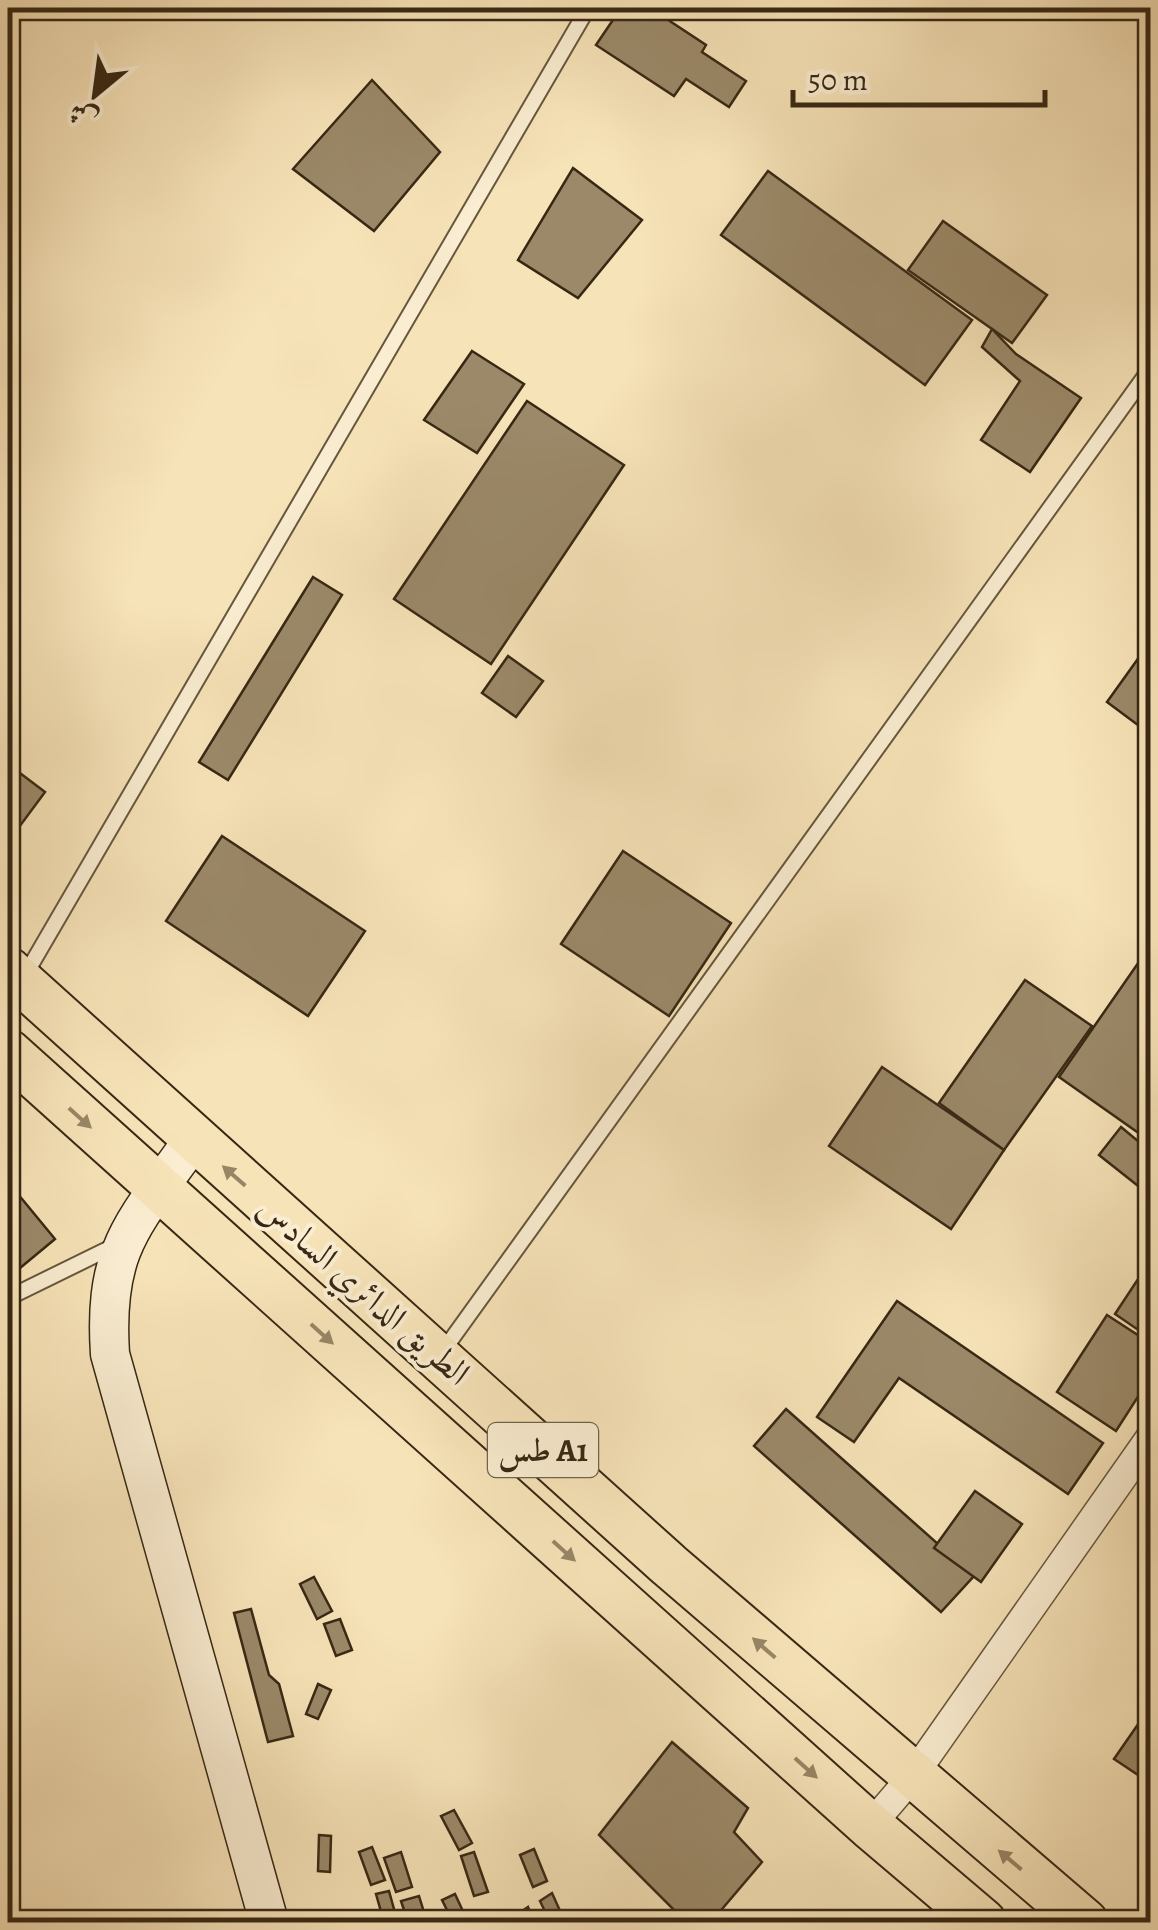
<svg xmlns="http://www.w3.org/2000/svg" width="1158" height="1930" font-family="Alegreya,Amiri,serif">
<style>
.building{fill:#9b8969;stroke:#372814;stroke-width:2.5}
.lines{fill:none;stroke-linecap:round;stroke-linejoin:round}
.service-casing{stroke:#67573d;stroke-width:18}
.minor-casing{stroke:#67573d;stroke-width:31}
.secondary-casing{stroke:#372814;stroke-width:41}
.trunk-casing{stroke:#372814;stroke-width:49}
.service{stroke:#faedd1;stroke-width:14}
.minor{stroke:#faedd1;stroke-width:28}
.secondary{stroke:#faedd1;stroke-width:38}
.trunk{stroke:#f7e3b8;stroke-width:45}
.oneway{fill:#978666}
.labels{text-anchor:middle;stroke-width:8;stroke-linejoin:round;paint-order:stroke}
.shield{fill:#faedd1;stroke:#72634d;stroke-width:2.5}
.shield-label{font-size:32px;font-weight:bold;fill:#372814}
.street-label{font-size:35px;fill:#372814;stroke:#faedd1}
</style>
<rect width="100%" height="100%" fill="#f7e3b8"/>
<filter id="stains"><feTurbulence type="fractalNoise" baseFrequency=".002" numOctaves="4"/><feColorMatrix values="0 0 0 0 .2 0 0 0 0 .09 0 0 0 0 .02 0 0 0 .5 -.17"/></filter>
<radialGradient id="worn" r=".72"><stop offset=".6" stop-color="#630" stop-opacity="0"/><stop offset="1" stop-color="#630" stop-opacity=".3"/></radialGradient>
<g class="building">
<path d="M621 8H650L706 45 702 52 746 81 729 107 686 79 674 96 596 45Z"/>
<path d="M372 80 440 152 374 231 293 169Z"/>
<path d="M573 168 642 220 578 298 518 260Z"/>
<path d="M768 171 972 320 925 385 721 235Z"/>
<path d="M943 221 1047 295 1012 343 908 270Z"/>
<path d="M992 329 1016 354 1081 398 1030 472 981 440 1020 381 982 347Z"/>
<path d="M472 351 524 384 477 453 424 420Z"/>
<path d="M527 401 624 465 491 664 394 599Z"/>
<path d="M313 577 342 595 228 780 199 762Z"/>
<path d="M1150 642V734L1107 702Z"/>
<path d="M508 656 543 681 516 717 482 693Z"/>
<path d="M8 764 45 792 8 842Z"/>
<path d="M222 836 365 931 308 1016 166 921Z"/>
<path d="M623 851 731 923 669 1016 561 944Z"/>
<path d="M1150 946V1044L1141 1058 1150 1065V1141L1059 1077Z"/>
<path d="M1025 980 1092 1026 1004 1150 939 1103Z"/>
<path d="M882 1067 1004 1150 951 1229 829 1146Z"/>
<path d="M1121 1127 1150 1151 1147 1193 1099 1155Z"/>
<path d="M8 1182 55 1239 8 1278Z"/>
<path d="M1150 1261V1338L1115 1314Z"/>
<path d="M897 1301 1103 1443 1068 1494 899 1378 854 1442 817 1417Z"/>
<path d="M1107 1315 1150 1343V1378L1116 1431 1057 1392Z"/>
<path d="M786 1409 974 1576 941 1612 754 1446Z"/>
<path d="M975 1491 1022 1524 981 1582 934 1548Z"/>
<path d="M314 1577 332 1611 317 1619 300 1584Z"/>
<path d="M251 1609 269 1675 279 1684 293 1736 268 1742 234 1613Z"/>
<path d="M340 1619 352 1650 336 1656 324 1624Z"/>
<path d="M318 1684 331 1690 318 1719 306 1714Z"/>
<path d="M1150 1707V1783L1114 1759Z"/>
<path d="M672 1742 748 1808 734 1832 762 1862 711 1922H686L599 1835Z"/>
<path d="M454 1810 472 1843 459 1850 441 1816Z"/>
<path d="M319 1835 331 1836 330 1872 318 1871Z"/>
<path d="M372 1847 385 1880 371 1885 359 1852Z"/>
<path d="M534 1849 547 1881 533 1887 520 1855Z"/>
<path d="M401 1852 412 1887 396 1892 384 1858Z"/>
<path d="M474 1852 488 1892 474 1896 461 1856Z"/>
<path d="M389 1891 397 1920 384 1922 376 1894Z"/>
<path d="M552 1893 565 1922H550L540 1901Z"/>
<path d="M455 1894 468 1922H453L442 1900Z"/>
<path d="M419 1896 427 1922H408L401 1901Z"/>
<path d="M528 1907 534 1922H521L518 1914Z"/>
</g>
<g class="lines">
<defs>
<g id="service">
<path d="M24 977 588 8"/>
<path d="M8 1298 116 1245"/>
<path d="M443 1351 1150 369"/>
</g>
<path id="minor" d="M870 1826 912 1777 1150 1438"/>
<path id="secondary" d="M193 1140C135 1223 103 1246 110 1354L269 1922"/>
<g id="trunk">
<path d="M8 970 669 1565 1085 1922"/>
<path d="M8 1052 870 1826 983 1922"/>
</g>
</defs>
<use href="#service" class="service-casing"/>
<use href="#minor" class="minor-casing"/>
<use href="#secondary" class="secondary-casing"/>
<use href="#trunk" class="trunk-casing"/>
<use href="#service" class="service"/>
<use href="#minor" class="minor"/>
<use href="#secondary" class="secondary"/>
<use href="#trunk" class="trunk"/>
</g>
<defs><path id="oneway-solid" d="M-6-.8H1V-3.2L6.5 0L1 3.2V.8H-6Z" transform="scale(2.5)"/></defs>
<g class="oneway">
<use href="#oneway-solid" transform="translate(80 1118) rotate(42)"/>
<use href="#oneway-solid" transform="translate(234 1176) rotate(-139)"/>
<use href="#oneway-solid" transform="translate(322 1334) rotate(42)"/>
<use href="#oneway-solid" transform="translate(564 1551) rotate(42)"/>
<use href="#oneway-solid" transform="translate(764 1648) rotate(-139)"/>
<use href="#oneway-solid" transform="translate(806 1768) rotate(42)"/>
<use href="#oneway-solid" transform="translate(1010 1860) rotate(-140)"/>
</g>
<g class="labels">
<rect class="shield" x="488" y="1423" width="110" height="54" rx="8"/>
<g class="shield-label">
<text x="543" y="1461">طس A1</text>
</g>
<g class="street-label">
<text transform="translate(364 1290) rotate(41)" y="12">الطريق الدائري السادس</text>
</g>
</g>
<rect width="1158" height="1930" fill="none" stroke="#f7e3b8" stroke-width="40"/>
<rect x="10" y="10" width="1138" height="1910" fill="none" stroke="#372814" stroke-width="5"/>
<rect x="20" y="20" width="1118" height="1890" fill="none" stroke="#372814" stroke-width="2.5"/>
<g transform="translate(95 95) rotate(209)" stroke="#faedd1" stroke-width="8" paint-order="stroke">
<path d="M0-8L18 38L0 25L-18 38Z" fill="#372814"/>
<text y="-15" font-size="28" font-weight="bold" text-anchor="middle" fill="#372814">ش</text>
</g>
<path d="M793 90v15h252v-15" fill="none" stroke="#372814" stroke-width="5"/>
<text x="808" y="90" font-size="30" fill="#372814" stroke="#faedd1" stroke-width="8" paint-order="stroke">50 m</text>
<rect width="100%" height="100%" filter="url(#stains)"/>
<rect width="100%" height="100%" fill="url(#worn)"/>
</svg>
